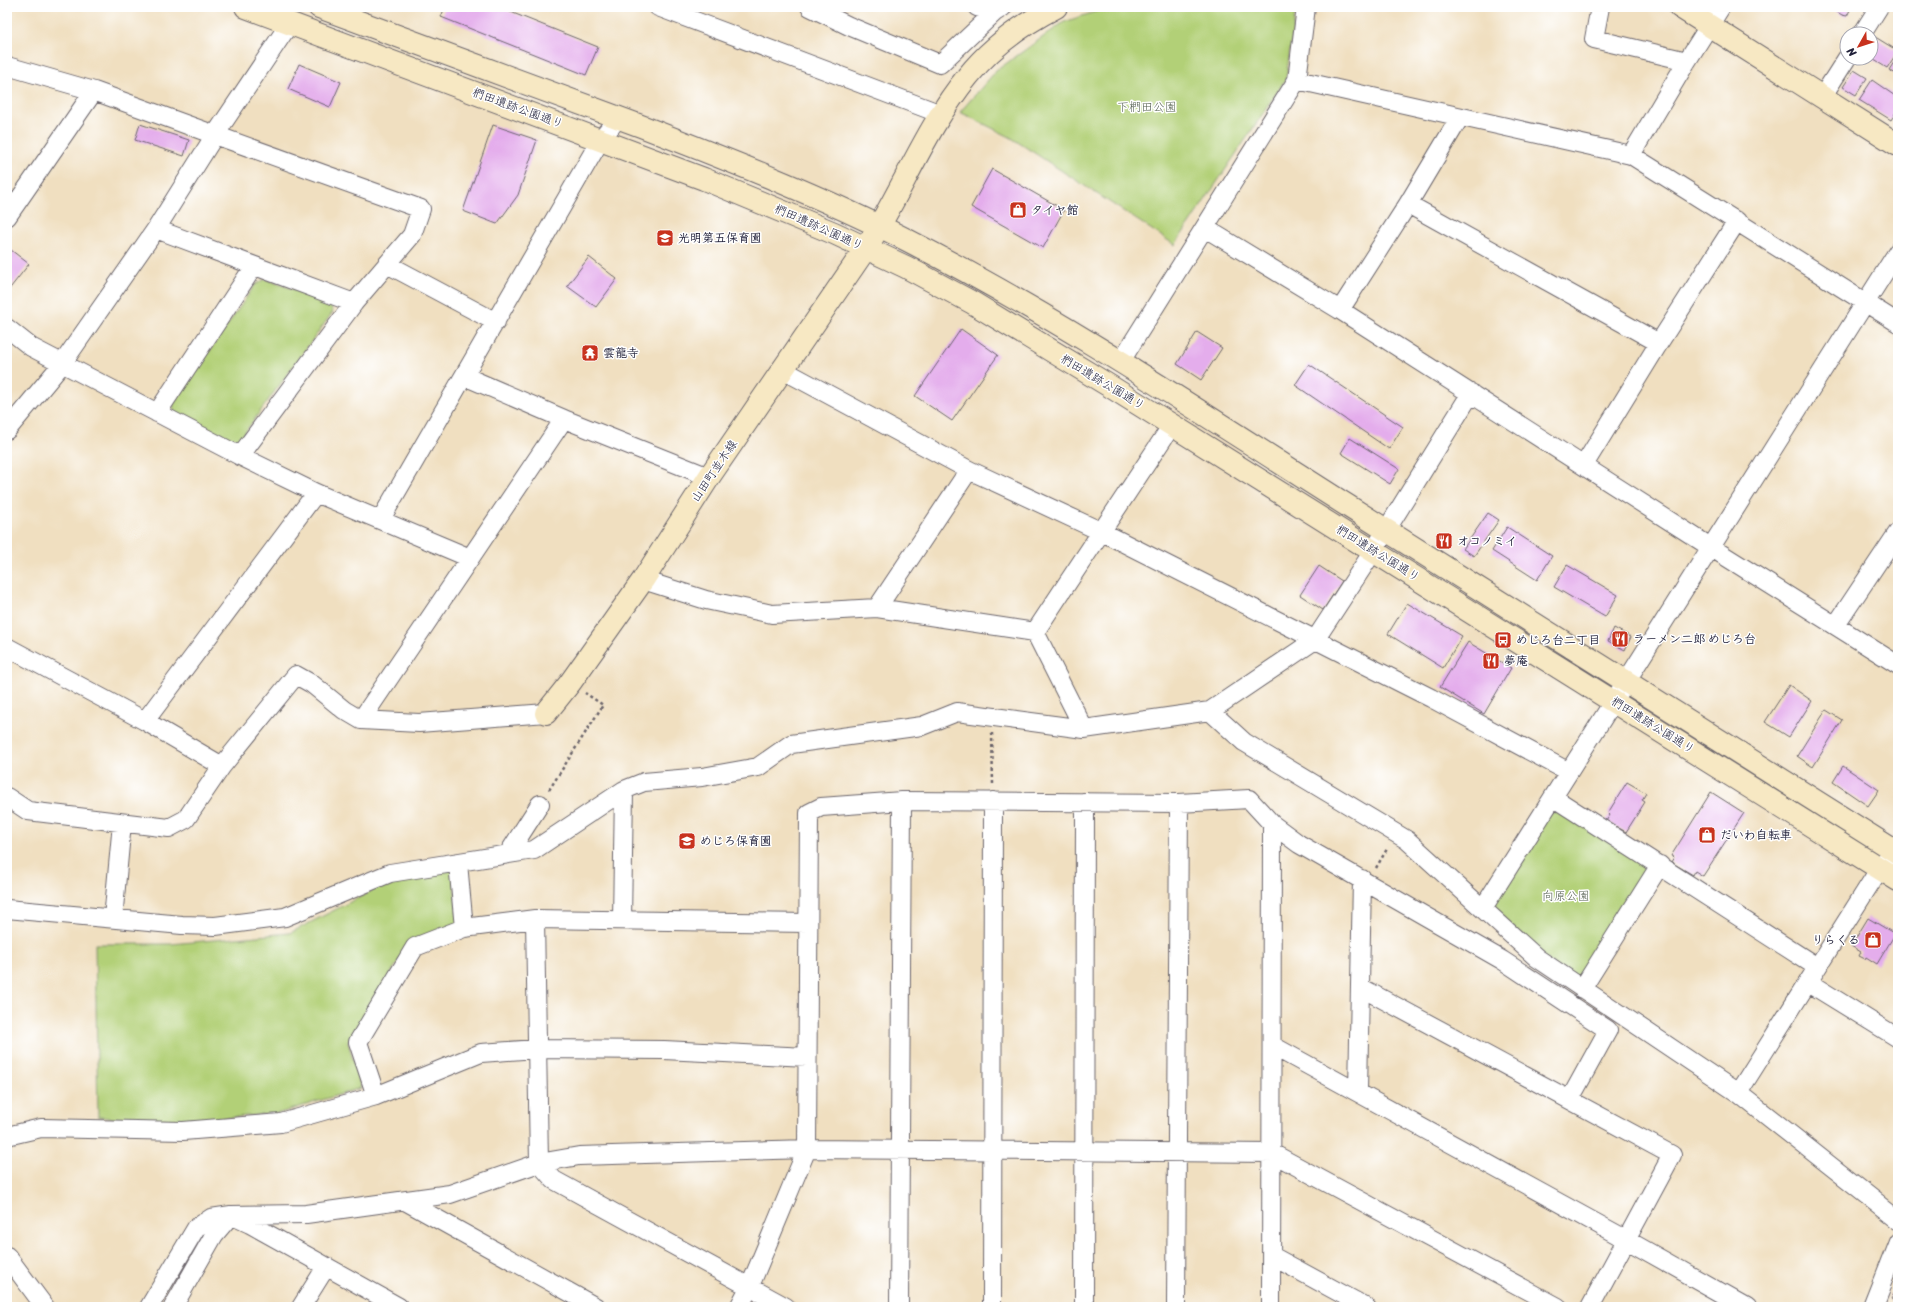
<svg xmlns="http://www.w3.org/2000/svg" width="1905" height="1314" viewBox="0 0 1905 1314" font-family="Sriracha,'Klee One',sans-serif">
<style>
.green{fill:#b2d077;stroke:#6a7959}
.building{fill:#e4adec}
.lines{fill:none;stroke-linecap:round;stroke-linejoin:round}
.street-casing{stroke:#6a646a;stroke-width:20}
.secondary-casing{stroke:#6a646a;stroke-width:24}
.path{stroke:#6a646a;stroke-width:2.5;stroke-dasharray:3 3;stroke-linecap:butt}
.street{stroke:#fff;stroke-width:18}
.secondary{stroke:#f7e8c3;stroke-width:22}
.labels{text-anchor:middle;dominant-baseline:central;stroke-width:3;stroke-linejoin:round;paint-order:stroke}
.park-label{font-size:12px;fill:#545f50;stroke:#fff}
.street-label{font-size:12px;fill:#22223b;stroke:#fff}
.poi-label{font-size:12px;font-weight:bold;fill:#22223b;stroke:#fff;text-anchor:start}
</style>
<rect width="100%" height="100%" fill="#fff"/>
<filter id="ink" filterUnits="userSpaceOnUse"><feTurbulence type="fractalNoise" baseFrequency=".025" numOctaves="2"/><feDisplacementMap in="SourceGraphic" scale="8" xChannelSelector="R" yChannelSelector="G"/><feConvolveMatrix kernelMatrix="1 2 1 2 8 2 1 2 1" color-interpolation-filters="sRGB"/></filter>
<filter id="wash" filterUnits="userSpaceOnUse"><feTurbulence type="fractalNoise" baseFrequency=".012" numOctaves="4" result="noise"/><feDisplacementMap in="SourceGraphic" scale="16" xChannelSelector="R" yChannelSelector="G"/><feGaussianBlur stdDeviation="0.9" result="paint"/><feColorMatrix in="noise" values="0 0 0 0 0 0 0 0 0 0 0 0 0 0 0 0 0 1.4 0 .05"/><feComposite in="paint" operator="in"/></filter>
<g filter="url(#wash)">
<rect width="100%" height="100%" fill="#f0dfc0"/>
<!-- green -->
<path class="green" d="M1110,7H1296L1286,79L1175,245L1010,137L960,112L997,70L1064,22Z
M265,279L329,302L333,312L240,439L228,443L174,414L173,404L255,285Z
M1554,798L1660,865L1582,989L1483,908Z
M453,870L458,925L410,943L348,1042L361,1088L280,1113L172,1123L98,1117L95,944H171L290,933L389,882Z"/>
<g id="blocks">
<!-- building -->
<path class="building" d="M445,7H498L598,47L586,75L441,17Z
M1836,7H1844L1850,10L1847,16L1842,15L1834,10Z
M1872,35L1898,51L1887,68L1871,58Z
M1898,56V75L1889,70Z
M299,64L341,82L330,107L288,89Z
M1854,70L1867,78L1856,95L1843,87Z
M1872,80L1898,98V109L1891,120L1859,100Z
M140,124L189,140L184,156L135,140Z
M493,125L537,140L518,195L497,224L463,211Z
M992,169L1064,210L1043,248L971,207Z
M11,250L29,264L7,292V256Z
M589,257L617,279L596,307L567,286Z
M961,329L998,355L952,421L915,396Z
M1197,332L1222,348L1201,380L1177,364Z
M1309,364L1403,427L1389,449L1295,385Z
M1350,438L1399,469L1390,484L1341,453Z
M1488,513L1499,520L1474,556L1463,549Z
M1507,527L1552,556L1537,580L1492,551Z
M1567,565L1618,595L1605,617L1554,587Z
M1319,566L1342,581L1323,610L1300,595Z
M1407,603L1462,636L1443,668L1388,634Z
M1614,628L1631,637L1625,650L1608,641Z
M1468,642L1511,668L1484,714L1440,687Z
M1789,685L1812,701L1789,737L1765,722Z
M1826,710L1842,720L1813,767L1797,756Z
M1843,766L1879,790L1868,806L1833,782Z
M1627,782L1646,793L1642,800L1645,802L1626,832L1606,821L1610,815L1608,813Z
M1711,792L1744,813L1703,876L1695,871L1693,875L1671,862L1674,857L1671,856Z
M1868,918L1895,934L1877,964L1866,957L1865,959L1859,956L1861,952L1851,946Z
M1898,1283V1301L1890,1297Z"/>
</g>
</g>
<g filter="url(#ink)">
<use href="#blocks" fill-opacity="0" stroke="#6a646a" stroke-width="1"/>
<g class="lines">
<!-- street casing -->
<g class="street-casing">
<path id="street" d="M658,7L941,114
M810,7L849,26L940,64L995,12
M977,7L995,12L1003,7
M1600,7L1594,39L1687,61
M1862,34L1879,7
M7,66L94,91
M1297,80L1631,155L1898,323
M1822,97L1847,58
M1631,155L1687,61L1721,7
M1408,204L1659,343
M7,217L94,91L215,135L156,229L62,364L7,430
M1205,228L1340,310L1712,548L1898,665
M156,229L354,303
M387,264L496,322
M1340,310L1408,204L1460,117
M7,328L31,347L240,456L316,493L470,558
M1121,361L1297,80L1306,7
M783,370L969,470L1102,532L1431,698L1569,772
M464,376L564,419
M157,413L254,266
M240,456L354,303L412,235L421,209L215,135L290,23
M1584,465L1659,343L1737,221
M381,519L601,139L618,118
M643,580L706,600L772,614L877,608L1035,632L1172,425
M877,608L969,470
M1836,625L1898,532
M1035,632L1084,729
M7,647L145,721L222,766
M1210,711L1244,742L1407,840L1537,958L1738,1093L1898,1219
M361,720L564,419L709,477
M145,721L316,493
M7,797L28,811L169,828L186,819L222,766L296,675L312,684L344,710L361,720L419,723L546,713
M1554,798L1817,967
M508,854L540,804
M458,863L464,928
M1483,908L1898,251
M7,909L182,925L215,926L285,917L390,873L534,850L624,790L644,782L702,777L758,767L791,744L922,726L957,712L1084,729L1210,711L1315,640L1374,550L1471,393
M113,919L122,823
M535,919L539,1163L554,1180L786,1307
M622,920L624,790
M1809,983L1898,1038
M1360,987L1672,1155L1590,1307
M1582,989L1660,865
M1273,1046L1627,1240L1746,1307
M1358,1092L1362,879
M1738,1093L1887,857
M376,1096L358,1042L415,947L464,928L535,919L807,923
M7,1136L41,1128L183,1131L281,1123L376,1096L481,1053L536,1049L664,1050L807,1057
M405,1201L596,1307
M235,1217L250,1224L399,1307
M7,1256L45,1307
M1272,1256L1366,1307
M149,1307L196,1228L211,1218L231,1215L306,1214L450,1194L539,1163L579,1156L807,1149L1272,1153L1558,1307
M173,1307L214,1235L231,1215
M301,1307L326,1267
M739,1307L750,1286L807,1149L809,813L821,807L902,801L1179,803L1249,799L1272,824L1299,844L1502,960L1608,1030L1570,1099
M899,1307L902,801
M992,1307L993,801
M1084,1307L1085,802
M1176,1307L1179,803
M1271,1307L1272,824
M1872,1307L1898,1241"/>
</g>
<!-- secondary casing -->
<g class="secondary-casing">
<path id="secondary" d="M246,7L704,179L834,233L906,267L973,303L1108,385L1898,880
M319,7C426,47 534,86 641,126C731,161 821,196 907,240C1060,318 1203,414 1348,506C1531,622 1715,736 1898,853
M1680,7L1898,145
M546,713L570,683L643,580L709,477L866,248C902,192 926,127 968,76C992,46 1023,24 1056,7"/>
</g>
<!-- path -->
<path class="path" d="M992,733L993,784
M549,790L603,705L585,693
M1376,868L1387,849"/>
<!-- street -->
<use href="#street" class="street"/>
<!-- secondary -->
<use href="#secondary" class="secondary"/>
</g>
</g>
<!-- icons -->
<defs>
<g id="shop-square" transform="scale(0.9)"><rect x="-9" y="-9" width="18" height="18" rx="4" fill="#c8321e" stroke="#fff"/><path d="M-5-2.5h2.3a2.7 3.5 0 0 1 5.4 0H5L5.5 6h-11ZM-1.5-2.5h3a1.5 2.3 0 0 0-3 0Z" fill="#fff"/></g>
<g id="school-square" transform="scale(0.9)"><rect x="-9" y="-9" width="18" height="18" rx="4" fill="#c8321e" stroke="#fff"/><path d="M0-5L7-2L0 1L-7-2ZM-4 1L0 2.5L4 1V4Q0 6-4 4Z" fill="#fff"/></g>
<g id="temple-square" transform="scale(0.9)"><rect x="-9" y="-9" width="18" height="18" rx="4" fill="#c8321e" stroke="#fff"/><path d="M0-6L5-2H3V0L6.5 2.5H4V6H1.5V3h-3V6H-4V2.5H-6.5L-3 0V-2H-5Z" fill="#fff"/></g>
<g id="restaurant-square" transform="scale(0.9)"><rect x="-9" y="-9" width="18" height="18" rx="4" fill="#c8321e" stroke="#fff"/><path d="M-5-6h1v4h1v-4h1v4h1v-4h1v5L-1.5 .5V6h-2V.5L-5-1ZM5-6V6H3V1.5H1.5Q1.5-4 5-6Z" fill="#fff"/></g>
<g id="bus-square" transform="scale(0.9)"><rect x="-9" y="-9" width="18" height="18" rx="4" fill="#c8321e" stroke="#fff"/><path d="M-5-6H5V4H4V6H2V4H-2V6H-4V4H-5ZM-3.5-4V0h7V-4ZM-3.5 1.2v1.5H-2V1.2ZM2 1.2v1.5H3.5V1.2Z" fill="#fff"/></g>
</defs>
<g fill-rule="evenodd">
<use href="#shop-square" x="1018" y="210"/>
<use href="#school-square" x="665" y="238"/>
<use href="#temple-square" x="590" y="353"/>
<use href="#restaurant-square" x="1444" y="541"/>
<use href="#restaurant-square" x="1620" y="639"/>
<use href="#bus-square" x="1503" y="640"/>
<use href="#restaurant-square" x="1491" y="661"/>
<use href="#shop-square" x="1707" y="835"/>
<use href="#school-square" x="687" y="841"/>
<use href="#shop-square" x="1873" y="940"/>
</g>
<g class="labels">
<!-- park labels -->
<g class="park-label">
<text x="1147" y="107">下椚田公園</text>
<text x="1566" y="896">向原公園</text>
</g>
<!-- street labels -->
<g class="street-label">
<text transform="translate(518 108) rotate(20)">椚田遺跡公園通り</text>
<text transform="translate(819 227) rotate(24)">椚田遺跡公園通り</text>
<text transform="translate(1103 382) rotate(31)">椚田遺跡公園通り</text>
<text transform="translate(714 471) rotate(-56)">山田町並木線</text>
<text transform="translate(1378 553) rotate(32)">椚田遺跡公園通り</text>
<text transform="translate(1653 725) rotate(32)">椚田遺跡公園通り</text>
</g>
<!-- poi labels -->
<g class="poi-label">
<text x="1031" y="210">タイヤ館</text>
<text x="678" y="238">光明第五保育園</text>
<text x="603" y="353">雲龍寺</text>
<text x="1457" y="541">オコノミイ</text>
<text x="1633" y="639">ラーメン二郎 めじろ台</text>
<text x="1516" y="640">めじろ台二丁目</text>
<text x="1504" y="661">夢庵</text>
<text x="1720" y="835">だいわ自転車</text>
<text x="700" y="841">めじろ保育園</text>
<text x="1860" y="940" text-anchor="end">りらくる</text>
</g>
</g>
<!-- margin -->
<rect width="1905" height="1314" fill="none" stroke="#fff" stroke-width="24"/>
<!-- north arrow -->
<g transform="translate(1859 46) rotate(231)"><circle r="19" fill="#ffffff" stroke="#a7a7b1"/>
<path d="M0-3L7 15L0 10L-7 15Z" fill="#c8321e"/>
<text y="-6" font-size="11" font-weight="bold" text-anchor="middle" fill="#22223b">N</text>
</g>
</svg>
